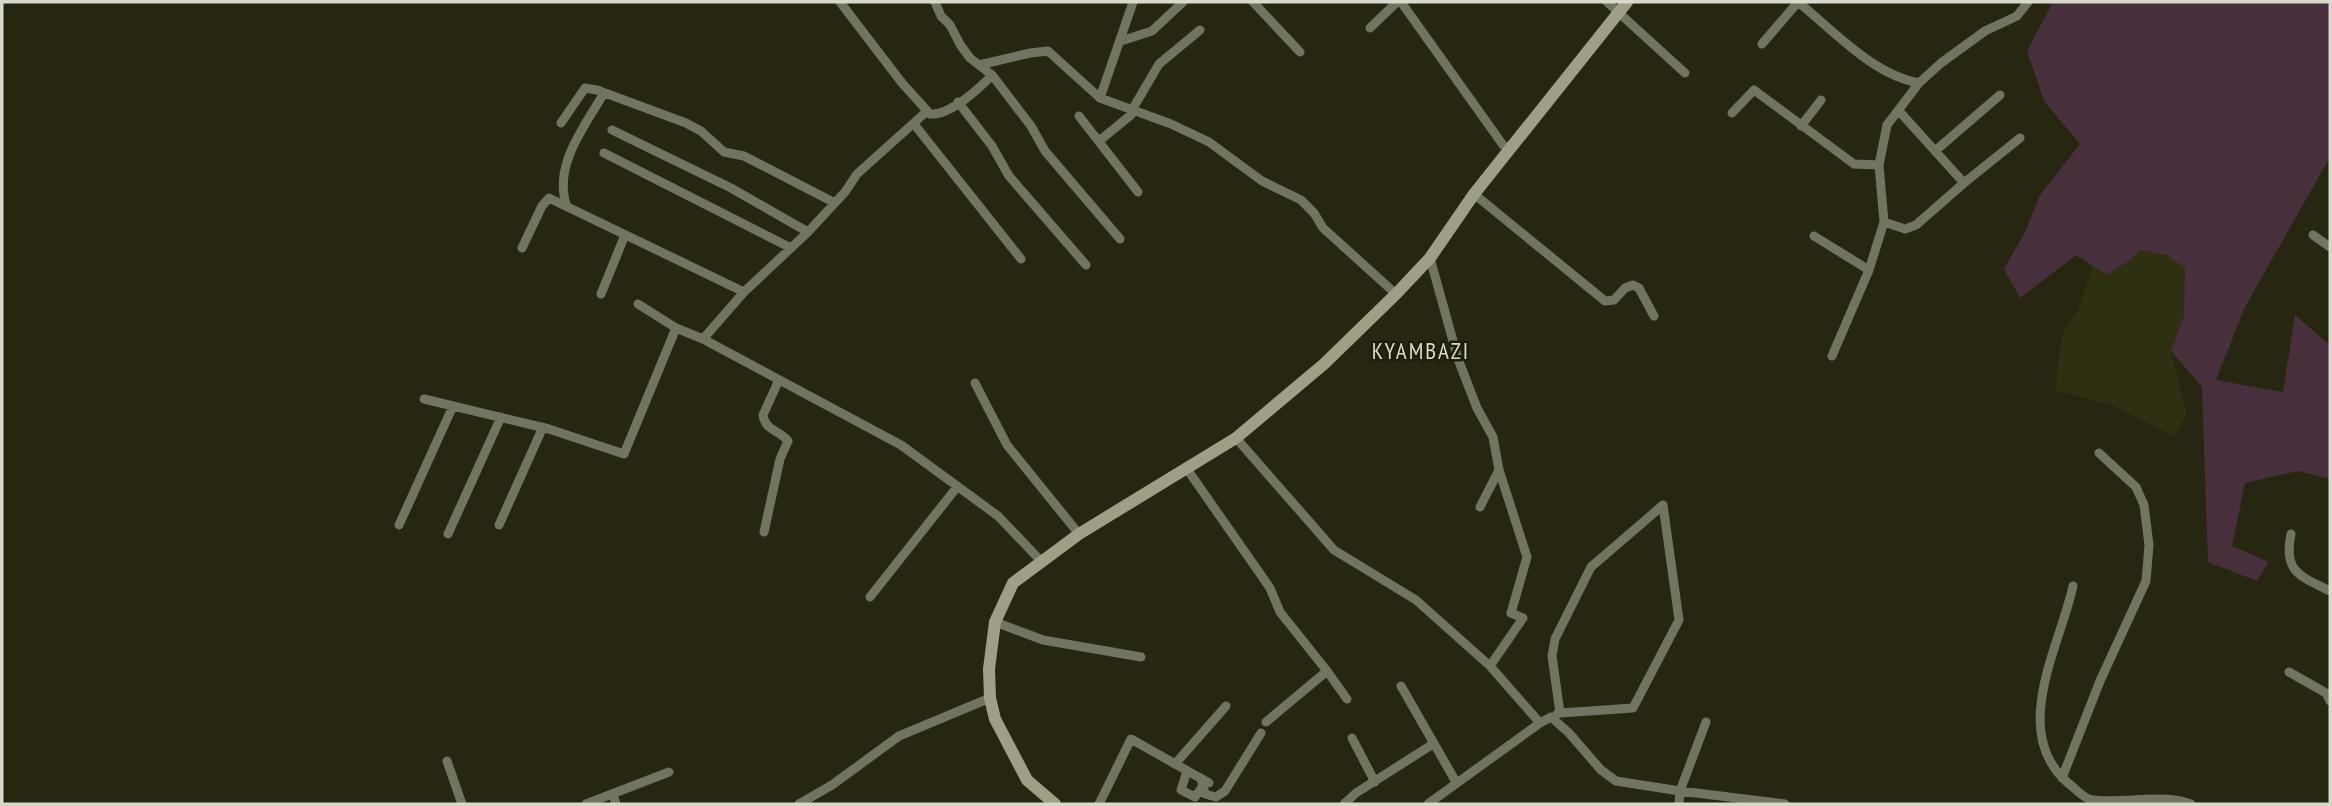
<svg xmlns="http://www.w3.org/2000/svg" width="2332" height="806" viewBox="0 0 2332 806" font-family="'PT Sans Narrow',sans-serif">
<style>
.built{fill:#2f2f12}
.green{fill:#482f3c}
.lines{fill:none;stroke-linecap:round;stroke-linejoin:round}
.street{stroke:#737362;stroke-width:9}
.secondary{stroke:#9e9f84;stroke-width:12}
.labels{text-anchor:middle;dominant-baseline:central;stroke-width:5;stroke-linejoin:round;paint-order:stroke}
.quarter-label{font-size:23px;letter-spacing:2px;fill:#d8d9cb;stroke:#1e1e08}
</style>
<rect width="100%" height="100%" fill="#272711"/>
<!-- built -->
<path class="built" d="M2140,250L2167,255L2186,268L2184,315L2171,352L2187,413L2174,436L2112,405L2055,390L2062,335L2078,310L2093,266L2107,275L2129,261Z"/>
<!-- green -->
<path class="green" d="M2053,2H2329L2330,7V157L2245,307L2216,380L2283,392L2295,315L2330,345V479L2298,471L2245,483L2232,546L2269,562L2257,581L2208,562L2202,387L2171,351L2184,315L2185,268L2167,255L2140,250L2129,261L2107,275L2076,255L2020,298L2004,269L2025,232L2040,195L2080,144L2044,101L2027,51Z"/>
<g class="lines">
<!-- street -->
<path class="street" d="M840,2L902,83L930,114C949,116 979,89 992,75
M935,2L941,16L950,25L961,46L970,58L992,75L1031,126L1045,151L1120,239
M1253,2L1300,52
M1401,2L1503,145L1511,148
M1607,2L1685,73
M1370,28L1397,2
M1121,41L1152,31L1183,2
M1762,44L1798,2C1834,31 1873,75 1919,83
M979,65L1030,53L1048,51L1100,98L1171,124L1209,142L1262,181L1301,200L1314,213L1323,228L1396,294
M1100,98L1133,2
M958,102L992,146L1009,176L1086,265
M1899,111L1964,183
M1732,113L1754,90L1854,164L1879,165
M1079,116L1138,192
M561,123L585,88L597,90L686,123L701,131L724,152L744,156L835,203
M914,124L1021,259
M1801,126L1821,100
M612,130L731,188L808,232
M1099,141L1131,115L1132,110L1159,64L1200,30
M1935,151L2000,95
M604,153L791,248
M1474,194L1605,301L1614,300L1625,288L1633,285L1639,288L1654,316
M567,207C552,166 585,126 604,93
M1884,222L1905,229L1916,225L1964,183L2020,138
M2313,235L2330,247
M1814,236L1869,270
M522,248L542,206L549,198L744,292
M1430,258L1458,359L1477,408L1493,437L1499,470L1527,557L1511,613L1523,618L1490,666
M601,294L625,235
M638,304L676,328L703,339L901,445L998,516L1041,561
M703,339L744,292L808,232L845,192L857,174L926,112
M1832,356L1869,270L1884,222L1879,165L1887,125L1919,83L1941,63L1985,31L2017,16L2028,2
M975,383L1007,445L1079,534
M424,399L549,429L624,454L676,328
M1236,438L1334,550L1416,600L1490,666L1540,723
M1187,469L1270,588L1280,612L1327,671L1347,699
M1480,507L1499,470
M399,525L453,406
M499,525L543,427
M764,532L780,459L788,441C780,430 765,431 763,415L779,380
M448,534L501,417
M2291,534C2283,572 2300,576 2330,591
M2073,586C2060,646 2009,732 2068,783C2075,788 2081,796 2089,799C2117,806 2159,792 2191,804
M870,597L957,487
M995,622L1043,640L1141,657
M2289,672L2326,693L2330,701
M1401,686L1456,782
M1560,713L1633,708L1679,620L1663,505
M1557,714L1560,713L1552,656L1555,639L1591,567L1663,505
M1266,722L1327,671
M1352,738L1375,782
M447,761L462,804
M1175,764L1226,706
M1187,771L1181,790L1195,797L1203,786L1201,779L1205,794L1216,797L1225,791L1261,733
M2062,778L2100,681L2146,581L2149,545L2144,505L2136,487L2099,453
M613,794L616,804
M586,804L669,772
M799,804L832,785L899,736L990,698
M1099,804L1131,739L1209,783
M1344,804L1356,793L1433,744
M1428,804L1540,723L1551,717L1569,733L1601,770L1616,781L1680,791L1785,804
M1679,804L1680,791L1706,722"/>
<!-- secondary -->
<path class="secondary" d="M1055,804L1027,780L995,719L990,698L989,669L995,622L1013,583L1079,534L1236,438L1324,364L1396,294L1430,258L1474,194L1627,2"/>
</g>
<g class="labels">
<!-- quarter labels -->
<g class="quarter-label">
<text x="1421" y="350">KYAMBAZI</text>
</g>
</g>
<!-- border -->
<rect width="2332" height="806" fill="none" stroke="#d8d9cb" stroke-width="7"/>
</svg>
